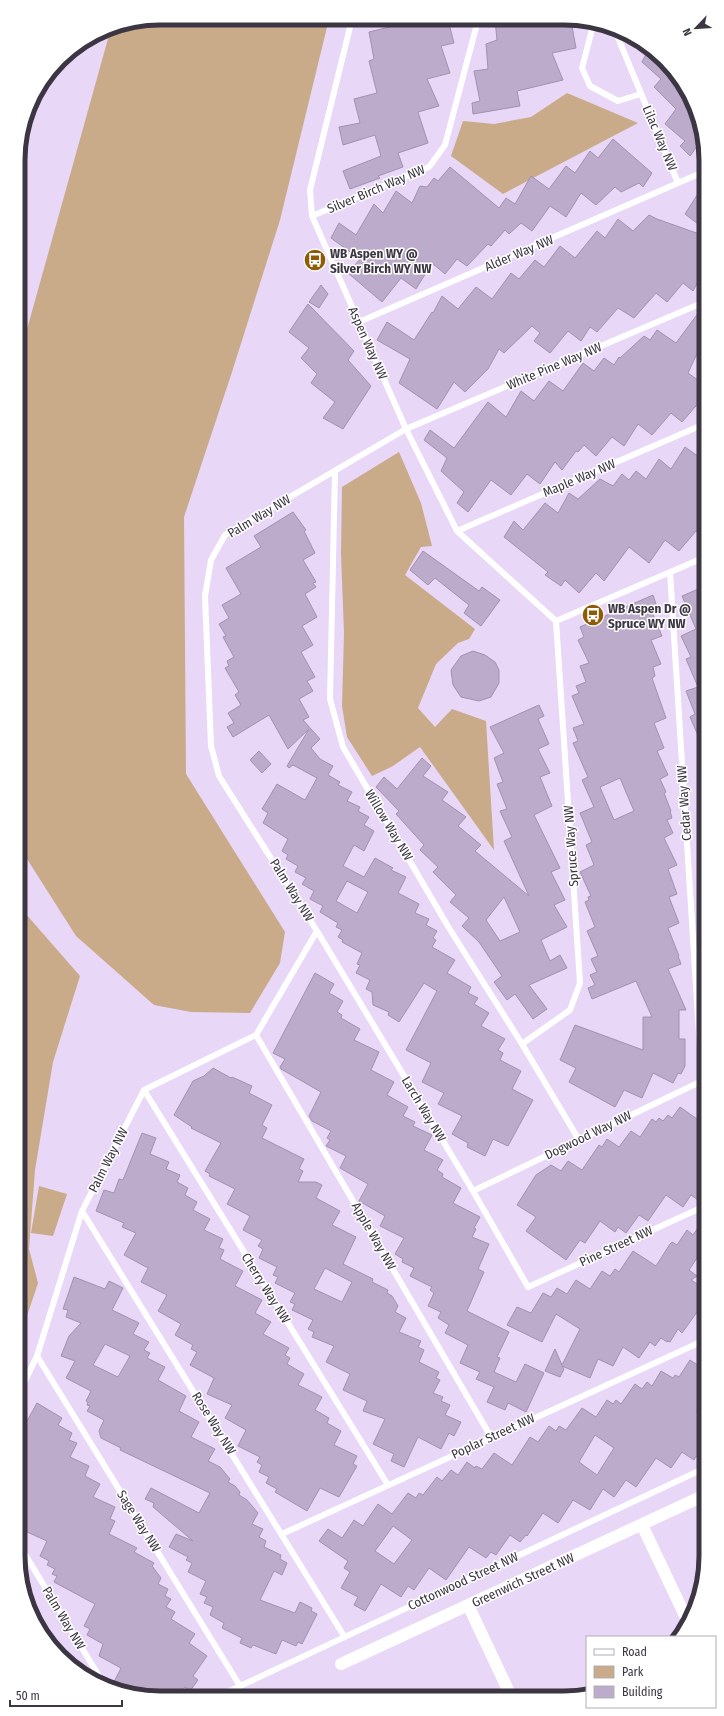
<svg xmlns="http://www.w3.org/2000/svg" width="724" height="1716" viewBox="0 0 724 1716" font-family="'Fira Sans Condensed',sans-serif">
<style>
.green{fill:#c9ab89}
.building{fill:#bcabcb;stroke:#a292b0;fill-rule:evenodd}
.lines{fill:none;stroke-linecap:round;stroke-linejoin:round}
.lane{stroke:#fff;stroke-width:6}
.street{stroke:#fff;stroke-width:12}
.labels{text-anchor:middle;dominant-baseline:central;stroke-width:3;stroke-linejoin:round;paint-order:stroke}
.street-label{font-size:13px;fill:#3c3542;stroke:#fff}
.poi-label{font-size:13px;font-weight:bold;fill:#3c3542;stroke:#fff;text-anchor:start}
.rim{fill:none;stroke:#3c3542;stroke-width:5}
</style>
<rect width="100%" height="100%" fill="#e8d7f7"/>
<!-- green -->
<path class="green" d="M160,18L329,19L280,220L232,372L184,517L186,774L285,932L280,963L250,1013L191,1012L154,1005L76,936L20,848L19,358L111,28Z
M567,93L638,123L503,194L451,156L463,121L494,124L531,117Z
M399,452L421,503L432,546L421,547L405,575L475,629L469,639L458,643L436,664L418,708L435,727L452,709L486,721L494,850L420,747L393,766L372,776L347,737L342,706L344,633L341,554L342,487Z
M21,905L25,913L80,976L53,1062L35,1170L29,1249L38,1283L22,1331Z
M39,1186L67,1194L53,1236L31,1233Z"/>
<!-- building -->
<path class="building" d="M418,20H448L454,43L441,46L450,73L427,79L439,106L418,112L428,143L398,153L403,167L378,176L380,178L350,189L343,171L381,156L375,135L343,145L339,127L360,123L354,99L377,93L369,61L374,59L369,32Z
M495,20L571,21L576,48L552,53L563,80L517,91L520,106L473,114L472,103L480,101L474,71L488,69L486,44L497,40Z
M649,48L664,59L701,123V141L690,156L680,146L685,141L665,124L676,109L654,87L661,79L642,62Z
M613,139L652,173L643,187L639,183L621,192L615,187L596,205L581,193L566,217L550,206L532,231L521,223L509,234L505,230L491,246L488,244L467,266L457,259L445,274L432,263L416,289L401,278L382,302L348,273L360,259L331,238L339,223L356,235L374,204L383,213L396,191L412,203L420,186L427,187L434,178L438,181L450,167L499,208L506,198L515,204L531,176L549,189L566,166L575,173L590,151L598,158Z
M701,189L702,227L685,214Z
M649,215L657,219L702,235V274L693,291L683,283L667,302L656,293L634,318L618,308L597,332L590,327L581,341L568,331L550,353L534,341L540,333L532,326L504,353L499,349L488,369L465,392L454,382L437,409L399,383L410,359L377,340L387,322L414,340L432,312L433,313L442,296L458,309L476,287L492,299L511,273L519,279L535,260L544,267L560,246L575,258L597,231L605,238L618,219L633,231Z
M321,285L328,294L319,308L309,302Z
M308,304L354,351L348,360L371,386L343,429L323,418L335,402L311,383L317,374L301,358L309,348L289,332Z
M702,308V343L688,373L702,383V399L682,422L671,413L652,435L638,424L624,446L612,437L596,456L584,445L578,452L576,451L562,470L555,462L540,484L527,474L511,495L491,480L468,512L457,503L464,492L441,471L447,458L424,440L430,430L454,448L488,402L506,417L521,391L534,401L549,381L563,391L583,363L594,371L604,358L614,365L619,357L620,358L644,336L650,340L657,330L676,343Z
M685,447L702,459L703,536L696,531L679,551L665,540L649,563L629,547L604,581L596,573L579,593L565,580L561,586L545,575L548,572L504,537L514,521L523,530L545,503L558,513L569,493L578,499L600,479L613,486L622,474L629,480L636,471L646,479L659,459L671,469Z
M293,512L306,530L304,531L315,553L303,560L316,582L313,583L316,587L305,594L317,617L302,626L313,645L301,652L315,677L307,681L313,691L299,699L309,717L303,720L320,739L311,748L320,759L333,766L328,775L340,782L338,785L352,792L347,801L360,807L358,811L369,817L364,825L374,831L364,851L354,845L343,866L364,877L375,858L393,868L391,870L406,877L398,893L419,904L415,913L429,919L426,925L437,931L433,938L436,940L432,947L455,960L447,973L471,987L468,993L478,998L474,1004L489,1013L481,1026L505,1039L498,1050L503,1053L500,1060L521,1071L512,1089L533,1100L508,1146L493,1139L485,1156L467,1147L468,1143L452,1134L462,1116L438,1104L444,1093L422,1082L431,1063L406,1050L437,991L424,983L399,1022L388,1015L389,1012L373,1005L372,992L366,989L370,980L356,973L360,965L357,964L362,953L342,942L343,940L338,937L342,930L336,927L338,923L320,912L323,906L310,899L314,891L302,884L306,878L295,872L298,866L286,859L288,855L282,851L288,839L263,823L268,813L262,809L277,784L305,800L317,778L293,765L289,768L287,766L309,729L288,749L269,715L233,737L227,727L234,723L228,713L241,705L235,695L239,692L225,668L229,666L227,661L234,657L223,637L226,636L219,624L229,618L222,605L241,594L226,568L261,547L254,536ZM347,881L368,892L357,913L336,901Z
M423,551L479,591L482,587L500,600L481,626L464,613L469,605L435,578L428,585L410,570Z
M703,587V747L690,717L695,714L686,691L698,687L686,659L691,657L681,636L696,629L682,596Z
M653,595L657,607L651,610L662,636L651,640L661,664L653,667L655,676L652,678L666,718L654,723L664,748L657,751L668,775L660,779L666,792L664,793L671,811H670L672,818L667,820L673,833L664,838L677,865L668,869L677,894L669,897L679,923L668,928L679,956H678L681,964L668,969L686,1010H679V1039H685V1066L681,1074L678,1073L673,1083L653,1073L642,1098L624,1090L615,1107L569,1082L576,1068L560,1060L575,1025L643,1050V1017H652L636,981L592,999L588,988L595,985L590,975L597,972L591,959L598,956L587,931L595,927L585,902L589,900L588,897L591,896L580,872L594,865L586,845L592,842L580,813L594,807L582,780L588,777L573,743L578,741L573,728L584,724L572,696L579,693L576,686L586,682L580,666L589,663L578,640L584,637L580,627ZM620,778L634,811L614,820L600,787Z
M473,651L485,655L495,662L499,670V683L491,697L479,701L461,697L453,685L451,670L461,656Z
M539,705L544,716L538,719L549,744L538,749L550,773L540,777L552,806L534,815L560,868L551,872L565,900L554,905L567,927L541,940L550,961L560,955L567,968L529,985L547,1009L533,1019L515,994L507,1000L494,982L502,976L479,942L462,926L469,918L450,902L456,895L433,872L438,867L420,850L424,845L396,814L399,811L376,787L384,777L397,789L422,758L431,766L423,776L448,792L442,800L466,817L458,826L481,845L475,851L529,896L504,841L512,837L500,811L507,809L497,784L503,782L494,758L504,753L490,727ZM504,897L520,932L500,941L486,920Z
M259,751L271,764L262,773L250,760Z
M315,973L334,984L329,993L343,1001L337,1012L342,1015L341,1018L360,1029L354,1040L379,1052L371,1070L394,1082L387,1095L408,1107L403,1116L415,1122L413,1126L432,1135L424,1150L443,1160L437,1170L443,1174L442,1177L461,1188L453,1203L480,1217L474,1228L476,1229L472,1237L489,1244L478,1269L484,1272L467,1311L509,1332L497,1357L500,1358L494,1372L516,1382L525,1364L544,1373L526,1412L508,1403L505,1410L487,1402L494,1387L476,1379L480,1372L460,1363L468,1345L445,1333L449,1325L438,1318L441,1312L428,1306L434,1293L430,1290L432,1287L410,1276L414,1268L402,1262L403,1259L395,1254L404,1238L380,1226L385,1216L359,1201L368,1184L340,1168L346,1156L326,1146L330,1140L327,1138L331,1131L312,1121L309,1116L321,1092L281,1069L280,1067L285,1059L273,1053Z
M213,1068L231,1078L232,1077L252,1086L249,1093L272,1105L262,1125L267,1128L262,1138L304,1159L299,1169L303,1171L298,1182H316L322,1185L316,1198L340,1211L332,1225L356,1237L343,1264L373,1279L372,1282L388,1290L387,1293L392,1296L398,1306L395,1312L406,1318L399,1332L421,1341L418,1347L424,1350L419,1362L439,1372L436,1378L440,1380L433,1393L443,1397L441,1401L450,1405L445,1415L461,1422L454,1436L449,1433L441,1449L418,1437L404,1467L391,1461L394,1454L373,1444L385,1419L363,1411L367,1401L343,1390L350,1374L326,1362L334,1346L312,1337L314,1332L308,1329L313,1320L292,1310L295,1304L290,1302L295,1293L275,1283L278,1277L273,1275L277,1267L259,1258L263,1249L258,1246L262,1240L243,1230L250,1216L227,1204L235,1189L209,1176L210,1174L205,1171L221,1143L191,1128L192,1127L174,1115L193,1081L204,1076ZM325,1268L352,1282L342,1302L314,1289Z
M680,1107L704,1124L705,1196L698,1200L691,1195L683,1207L666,1195L648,1221L639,1215L626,1233L618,1227L615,1232L600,1221L585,1243L580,1240L566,1260L526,1231L536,1217L517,1205L536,1175L551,1165L561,1171L568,1161L582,1170L599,1145L602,1147L607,1139L619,1147L631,1131L640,1137L652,1119L656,1122L659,1118L663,1121L668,1115L672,1118Z
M142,1133L156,1138L150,1154L169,1162L166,1169L180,1175L177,1182L188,1188L185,1195L197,1202L193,1210L210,1219L204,1230L223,1239L219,1248L224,1250L220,1259L243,1271L235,1286L262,1300L255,1313L271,1322L263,1334L289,1348L285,1355L290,1358L287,1364L304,1374L298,1385L322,1397L315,1410L329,1418L327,1423L341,1431L334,1445L357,1456L353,1464L357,1466L339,1497L320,1488L307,1511L275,1492L277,1489L266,1483L269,1477L259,1472L262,1465L257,1462L260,1457L238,1446L246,1430L225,1418L232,1405L207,1394L214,1378L190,1365L197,1352L191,1349L193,1345L175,1335L181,1324L158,1311L167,1295L141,1282L148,1268L124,1255L136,1233L122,1227L124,1223L96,1211L104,1190L114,1193L119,1179L123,1180Z
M705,1218V1246L689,1270L697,1276L691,1280L705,1289V1301L682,1333L678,1329L670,1342L668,1341L667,1342L661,1338L655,1346L650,1342L639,1358L623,1347L613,1366L598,1359L590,1378L562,1366L564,1369L560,1377L545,1371L555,1349L562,1365L580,1329L556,1314L542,1342L507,1325L517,1307L531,1313L543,1293L551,1297L557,1288L567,1294L576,1280L590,1289L602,1271L610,1276L615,1269L619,1272L633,1251L656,1266L670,1244L672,1242L677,1245L687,1230L693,1235Z
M74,1277L105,1289L109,1281L123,1288L112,1310L139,1323L133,1334L149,1342L144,1350L150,1353L147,1358L165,1367L158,1380L186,1396L179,1411L199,1422L191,1437L215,1449L208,1461L220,1467L230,1479L228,1482L235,1486L240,1492L239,1495L247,1500L258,1513L252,1524L263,1529L259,1537L266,1541L264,1547L281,1555L280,1559L287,1563L282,1575L274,1571L260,1600L295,1613L300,1602L312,1608L311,1611L317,1614L302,1644L298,1642L296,1646L282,1640L276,1654L253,1645L251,1648L240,1643L242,1638L222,1628L224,1623L210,1615L213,1607L204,1603L207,1597L200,1594L206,1581L188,1572L192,1563L186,1560L188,1557L169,1547L176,1534L193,1541L153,1507L154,1503L145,1499L151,1488L199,1513L210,1493L120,1450L121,1448L101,1438L99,1431L104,1420L87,1411L90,1406L87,1405L88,1402L86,1401L91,1391L66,1378L75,1361L61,1356L69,1336L81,1323L66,1317L68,1310L63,1309ZM105,1344L130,1356L118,1377L93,1365Z
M690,1360L705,1370V1396L696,1411L705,1417V1453L701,1460L696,1456L694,1460L682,1452L671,1468L656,1458L636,1487L626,1480L614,1497L603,1489L590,1510L573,1500L558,1523L543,1513L527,1536L526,1535L520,1542L510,1535L496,1555L491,1552L486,1558L469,1547L446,1580L429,1568L414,1590L408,1586L401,1597L381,1584L365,1611L354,1605L358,1597L341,1588L350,1572L344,1568L348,1561L319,1541L328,1529L342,1538L354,1520L363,1526L378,1504L392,1514L408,1493L416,1498L419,1493L423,1495L437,1477L442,1481L451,1470L458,1475L467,1462L475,1468L476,1466L482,1469L494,1453L512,1465L530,1437L538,1442L549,1426L556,1431L559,1426L566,1430L582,1408L596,1417L607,1400L613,1404L616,1400L621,1404L635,1384L642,1389L647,1382L652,1386L661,1371L673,1378L675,1375L679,1377ZM595,1435L614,1448L597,1475L579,1462ZM393,1526L412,1540L394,1564L375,1551Z
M37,1403L62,1418L58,1425L72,1433L69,1440L77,1443L70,1457L89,1466L85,1476L100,1484L93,1497L115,1507L110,1519L115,1521L109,1534L137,1548L134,1552L154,1563L152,1566L161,1578L158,1584L168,1589L165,1596L171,1599L166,1607L175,1612L171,1619L195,1634L189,1643L207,1656L193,1676L198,1680L190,1691L185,1687L179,1695H172L163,1689L160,1695H134L113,1684L121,1668L99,1656L103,1644L87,1635L90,1629L84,1626L95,1604L54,1582L57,1576L52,1574L55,1569L47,1565L49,1561L40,1556L47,1541L27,1532H23L22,1430Z"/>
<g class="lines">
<!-- lane -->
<path class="lane" d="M352,19L310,190L312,216L406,429L457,531L556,621
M594,22L582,68L590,86L618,101L641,94
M614,28L678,183
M312,216L429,167L445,145L478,20
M359,322L701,173
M335,471L330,699L343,747L449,928L522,1044L579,1140
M457,531L702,425
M670,572L702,1081
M556,621L703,558
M317,931L473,1191L528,1287L705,1206
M256,1035L491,1437
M522,1044L570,1010L580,983L556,621
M144,1090L388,1485
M473,1191L704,1080
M82,1211L344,1636
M37,1356L240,1686
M22,1387L37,1356L82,1211L144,1090L256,1035L317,931L219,776L211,746L205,596L211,560L225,535L406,429L702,303
M282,1534L705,1340
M23,1551L105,1686
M221,1695L705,1468"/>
<!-- street -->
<path class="street" d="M642,1525L688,1622
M468,1605L510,1694
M341,1664L705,1495"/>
</g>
<!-- icons -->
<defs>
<g id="bus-disc" transform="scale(1.15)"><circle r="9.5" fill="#8e5b09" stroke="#fff"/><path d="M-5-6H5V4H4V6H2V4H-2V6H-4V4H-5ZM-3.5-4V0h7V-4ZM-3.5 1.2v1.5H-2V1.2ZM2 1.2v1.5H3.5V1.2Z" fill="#fff"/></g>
</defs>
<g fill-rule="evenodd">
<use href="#bus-disc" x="315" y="260"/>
<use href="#bus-disc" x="593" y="615"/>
</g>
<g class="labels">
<!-- street labels -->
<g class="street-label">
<text transform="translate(660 138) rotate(67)">Lilac Way NW</text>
<text transform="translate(376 189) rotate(-23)">Silver Birch Way NW</text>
<text transform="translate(519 253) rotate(-23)">Alder Way NW</text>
<text transform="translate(368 343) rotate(66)">Aspen Way NW</text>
<text transform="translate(554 366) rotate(-23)">White Pine Way NW</text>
<text transform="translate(579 478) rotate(-23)">Maple Way NW</text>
<text transform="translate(259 516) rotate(-31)">Palm Way NW</text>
<text transform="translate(684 803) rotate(-94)">Cedar Way NW</text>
<text transform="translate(389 825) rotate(59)">Willow Way NW</text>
<text transform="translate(571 846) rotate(-94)">Spruce Way NW</text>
<text transform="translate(292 890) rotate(58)">Palm Way NW</text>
<text transform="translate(424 1109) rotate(59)">Larch Way NW</text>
<text transform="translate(588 1135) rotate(-26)">Dogwood Way NW</text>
<text transform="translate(108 1160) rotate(-63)">Palm Way NW</text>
<text transform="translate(374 1236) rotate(60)">Apple Way NW</text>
<text transform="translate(616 1246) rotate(-25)">Pine Street NW</text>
<text transform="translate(266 1288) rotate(58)">Cherry Way NW</text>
<text transform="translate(214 1423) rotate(58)">Rose Way NW</text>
<text transform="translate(493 1436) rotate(-25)">Poplar Street NW</text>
<text transform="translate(139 1521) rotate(58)">Sage Way NW</text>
<text transform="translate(523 1580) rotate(-25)">Greenwich Street NW</text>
<text transform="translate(463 1581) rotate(-25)">Cottonwood Street NW</text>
<text transform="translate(64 1618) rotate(59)">Palm Way NW</text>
</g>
<!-- poi labels -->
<g class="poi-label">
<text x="330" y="253">WB Aspen WY @<tspan x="330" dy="15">Silver Birch WY NW</tspan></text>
<text x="608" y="608">WB Aspen Dr @<tspan x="608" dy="15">Spruce WY NW</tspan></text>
</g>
</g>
<!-- crop -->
<path d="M0 0H724V1716H0ZM160 25H564A135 135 0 0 1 699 160V1556A135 135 0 0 1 564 1691H160A135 135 0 0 1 25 1556V160A135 135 0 0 1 160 25Z" fill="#fff" fill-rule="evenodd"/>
<path class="rim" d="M160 25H564A135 135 0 0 1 699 160V1556A135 135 0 0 1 564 1691H160A135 135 0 0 1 25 1556V160A135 135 0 0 1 160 25Z"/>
<!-- legend -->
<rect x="586" y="1636" width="130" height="72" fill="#ffffff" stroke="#b1aeb3"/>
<rect x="594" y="1649" width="20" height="6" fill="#ffffff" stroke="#b1aeb3"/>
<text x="622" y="1656" font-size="12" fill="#3c3542">Road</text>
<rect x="594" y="1666" width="20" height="12" fill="#c9ab89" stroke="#b1aeb3"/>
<text x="622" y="1676" font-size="12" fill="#3c3542">Park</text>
<rect x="594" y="1686" width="20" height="12" fill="#bcabcb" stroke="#b1aeb3"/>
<text x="622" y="1696" font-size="12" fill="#3c3542">Building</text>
<!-- north arrow -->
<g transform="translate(696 28) rotate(245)" stroke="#ffffff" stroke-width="3" paint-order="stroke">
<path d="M0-3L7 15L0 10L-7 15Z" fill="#3c3542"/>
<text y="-6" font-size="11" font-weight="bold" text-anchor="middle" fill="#3c3542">N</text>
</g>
<!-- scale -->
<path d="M10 1700v6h112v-6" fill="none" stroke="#3c3542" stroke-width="2"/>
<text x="16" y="1700" font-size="12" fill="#3c3542" stroke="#ffffff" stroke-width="3" paint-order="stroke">50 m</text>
</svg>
